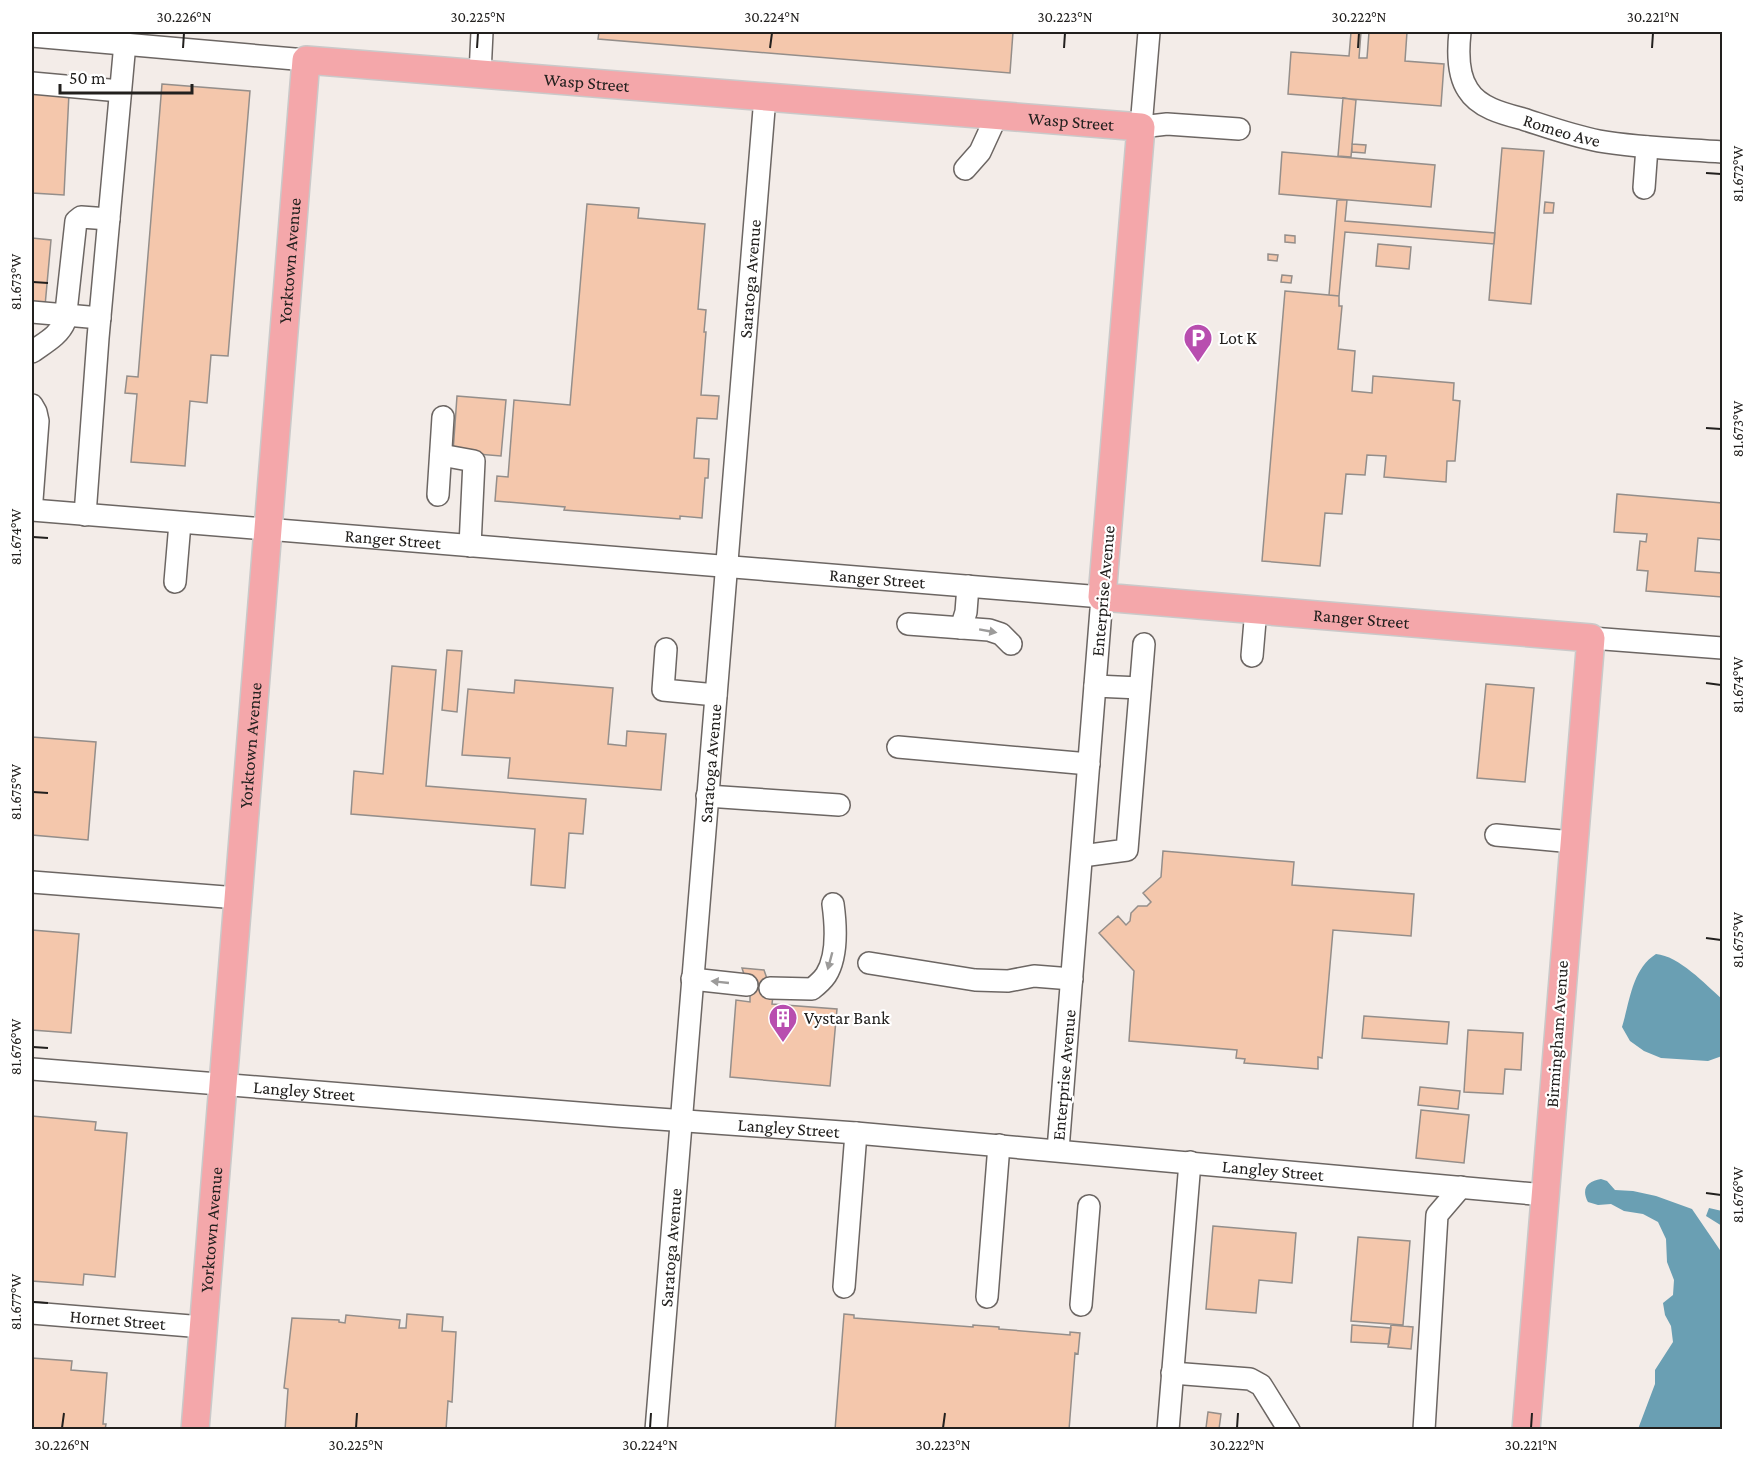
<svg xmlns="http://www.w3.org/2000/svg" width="1754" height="1461" viewBox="0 0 1754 1461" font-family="'Crimson Pro',serif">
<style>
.water{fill:#6a9fb3}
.building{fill:#f4c7ac;stroke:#948e8a;stroke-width:1.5}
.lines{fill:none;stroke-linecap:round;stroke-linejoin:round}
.minor-casing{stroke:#6c6663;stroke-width:24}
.major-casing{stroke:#cac9c9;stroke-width:30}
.minor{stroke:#fff;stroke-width:21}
.major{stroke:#f4a7aa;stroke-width:27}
.oneway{fill:#9c9b9a}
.ticks{fill:none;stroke:#22201e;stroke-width:2}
.labels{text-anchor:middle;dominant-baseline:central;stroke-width:4.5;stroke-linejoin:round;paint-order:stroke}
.street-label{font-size:18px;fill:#22201e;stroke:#fff}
.poi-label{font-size:18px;fill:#22201e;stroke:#fff;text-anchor:start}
.neatline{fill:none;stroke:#22201e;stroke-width:2}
.ticks-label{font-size:15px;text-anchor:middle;fill:#22201e}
</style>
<rect width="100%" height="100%" fill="#f3ece8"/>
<!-- water -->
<path class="water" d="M1656,954C1679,956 1705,984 1722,999V1056L1708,1061L1661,1058L1644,1051L1630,1041L1622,1027C1630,1001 1632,969 1656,954Z
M1601,1179L1607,1181L1615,1190L1633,1191L1656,1196L1692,1209L1722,1253V1429H1638L1655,1384V1370L1673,1342L1671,1326L1665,1315L1663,1303L1673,1295L1674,1280L1667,1262L1666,1239L1658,1222L1643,1214L1624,1211L1611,1204L1598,1205L1588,1202C1581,1189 1587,1181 1601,1179Z
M1709,1208L1722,1211V1226L1706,1216Z"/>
<!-- building -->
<path class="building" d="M599,32H1013L1010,73L598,39Z
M1351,32H1361L1359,58H1367L1369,32H1407L1405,61L1444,64L1441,106L1288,94L1291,52L1349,56Z
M162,84L250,91L228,356L211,355L207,403L190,401L185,466L131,462L137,394L125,393L127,376L138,377Z
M32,90L69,93L64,195L32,193Z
M1343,98L1356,100L1351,157L1338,156Z
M1352,144L1366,145L1365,153L1352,152Z
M1502,148L1544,151L1531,304L1489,300Z
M1282,152L1435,165L1431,207L1279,194Z
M1337,200H1347L1345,221L1495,233L1494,244L1345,232L1339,296L1329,295Z
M1545,202L1554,203L1553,213H1544Z
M587,204L639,208L638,218L705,224L698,309L706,310L704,332H706L701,395L719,396L717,419L697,418L694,458L709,459L708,478H705L702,518L680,516V519L564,510L565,507L495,501L497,476L508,477L514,400L570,405Z
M1285,235L1295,236V243L1285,242Z
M32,238L51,240L45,306L32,305Z
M1378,244L1411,247L1409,269L1376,266Z
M1268,254L1278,255L1277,261L1268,260Z
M1282,275L1292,276L1291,283L1281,282Z
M1285,291L1339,296V306H1342L1338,349L1355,351L1352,391L1372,393L1373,376L1454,383L1453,400L1460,401L1455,461H1447L1446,482L1384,477L1386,456L1367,455L1365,475L1346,474L1342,514L1325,513L1320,566L1262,561Z
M457,396L506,400L501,456L453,452Z
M1617,494L1722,503V540L1698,538L1695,571L1722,573V597L1646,591L1648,571L1637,570L1640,541L1646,542L1647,534L1614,532Z
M447,650L462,651L457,712L442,710Z
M392,666L436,670L426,786L586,799L583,834L569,833L565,888L531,885L535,829L351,814L354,771L383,774Z
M515,680L613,688L608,744L626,746L627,731L666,734L661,790L508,778L510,758L462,755L468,689L514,693Z
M1486,684L1534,688L1525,782L1477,778Z
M32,737L96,742L88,840L32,835Z
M1163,851L1294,862L1292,885L1414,894L1411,936L1333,930L1322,1058L1318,1057V1069L1244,1063L1245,1059L1236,1058L1237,1050L1129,1041L1134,971L1099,933L1118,916L1126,925L1130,921L1131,913L1138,906H1147L1151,902L1143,893L1161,877Z
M32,930L79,934L71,1033L32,1030Z
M742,968L764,970L773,996L772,1004L837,1009L830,1086L730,1077L736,1000L750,1002V993Z
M1364,1016L1449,1022L1447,1044L1362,1038Z
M1468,1030L1523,1033L1521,1070L1505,1069L1503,1094L1464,1092Z
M1420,1087L1460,1091L1458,1109L1418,1105Z
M1421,1110L1469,1115L1464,1163L1416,1158Z
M32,1116L96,1122L95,1130L127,1133L115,1277L84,1274L83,1285L32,1281Z
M1213,1226L1296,1233L1292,1283L1259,1280L1256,1313L1206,1309Z
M1358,1237L1410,1241L1403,1325L1351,1321Z
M407,1314L443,1317L442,1331L456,1332L452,1402L448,1401L446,1430H285L288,1389L284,1388L292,1318L339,1320V1322L345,1323L346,1315L400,1320L399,1328H406Z
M844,1314L854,1315V1318L973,1327V1325L999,1327V1329L1070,1335V1332L1080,1333L1078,1354L1075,1353L1069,1430H835Z
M1352,1325L1391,1328L1389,1344L1351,1342Z
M1391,1325L1413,1327L1411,1349L1388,1347Z
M32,1358L72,1361L71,1370L107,1373L103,1424H106L105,1430H32Z
M1208,1412L1221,1414L1219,1429L1206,1428Z"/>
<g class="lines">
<!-- minor casing -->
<g class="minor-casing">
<g id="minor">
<path d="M1149,32L1141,127L1167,124L1239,129"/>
<path id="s1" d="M1460,32C1458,50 1457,74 1468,90C1479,108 1504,114 1523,119C1548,127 1573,136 1599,141C1639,148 1681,149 1722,152"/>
<path d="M32,36L306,60"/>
<path d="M480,74L482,32"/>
<path d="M32,83L120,91"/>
<path d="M965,169L980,152L997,115"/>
<path d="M1644,188L1647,147"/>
<path d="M32,312L100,318"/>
<path d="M32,352C44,343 59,336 65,321L76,221L81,217L109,219"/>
<path d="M32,405L36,412L38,421L32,500"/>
<path d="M441,455L474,461L470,546"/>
<path d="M438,495L443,417"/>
<path id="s2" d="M32,510L1102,597L1058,1150"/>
<path d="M85,515L98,338L125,43"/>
<path d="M175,582L180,523"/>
<path d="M908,624L989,630L1001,634L1011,644"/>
<path d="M961,628L966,612L968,586"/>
<path d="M1591,638L1722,648"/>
<path d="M666,649L663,690L716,695"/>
<path d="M1252,656L1256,609"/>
<path d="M1095,686L1140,688"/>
<path d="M898,747L1089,764"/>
<path d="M707,796L839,805"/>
<path d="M1496,835L1573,842"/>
<path d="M1082,856L1127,850L1144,644"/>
<path d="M32,882L238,898"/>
<path d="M869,963L975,980L1008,981L1034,976L1072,979"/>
<path d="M692,979L747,985"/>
<path d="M770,988L812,989C817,985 822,981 826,975C838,956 836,926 833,904"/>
<path id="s3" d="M32,1069L616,1116L856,1133L1545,1195"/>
<path d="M844,1287L856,1133"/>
<path d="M987,1297L999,1145"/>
<path d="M1081,1305L1089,1206"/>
<path id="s4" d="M32,1313L203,1327"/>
<path d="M1172,1373L1250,1379L1261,1385L1289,1430"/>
<path id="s5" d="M656,1430L765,97"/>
<path d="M1168,1430L1190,1162"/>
<path d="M1424,1430L1437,1215L1461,1187"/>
</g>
</g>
<!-- major casing -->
<g class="major-casing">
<g id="major">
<path id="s6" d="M195,1430L306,60L1141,127L1102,597L1591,638L1526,1430"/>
</g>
</g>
<!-- minor -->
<use href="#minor" class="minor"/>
<!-- major -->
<use href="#major" class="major"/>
</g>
<!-- one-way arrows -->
<defs><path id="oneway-solid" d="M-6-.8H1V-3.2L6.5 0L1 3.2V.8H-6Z" transform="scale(1.5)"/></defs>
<g class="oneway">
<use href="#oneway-solid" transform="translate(988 631) rotate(10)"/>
<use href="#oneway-solid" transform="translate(830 961) rotate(105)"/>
<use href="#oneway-solid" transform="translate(720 982) rotate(-174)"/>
</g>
<!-- ticks -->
<path class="ticks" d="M183,48L184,33M477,48L478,33M770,48L772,33M1064,48L1065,33M1358,48L1359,33M1652,48L1653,33M1706,173L1721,174M33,282L48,283M1706,428L1721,429M33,537L48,538M1706,683L1721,685M33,792L48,793M1706,938L1721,940M33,1047L48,1048M1706,1193L1721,1195M33,1302L48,1303M62,1428L64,1413M356,1428L357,1413M650,1428L651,1413M943,1428L945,1413M1237,1428L1238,1413M1531,1428L1532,1413"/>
<!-- icons -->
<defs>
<g id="parking-pin" transform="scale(1.5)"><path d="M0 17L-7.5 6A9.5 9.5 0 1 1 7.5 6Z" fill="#b84eaf" stroke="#fff"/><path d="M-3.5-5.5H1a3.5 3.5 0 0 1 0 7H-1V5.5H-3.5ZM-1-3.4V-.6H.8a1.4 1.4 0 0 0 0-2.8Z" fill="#fff"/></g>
<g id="building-pin" transform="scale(1.5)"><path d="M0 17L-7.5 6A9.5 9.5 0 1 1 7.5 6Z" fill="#b84eaf" stroke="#fff"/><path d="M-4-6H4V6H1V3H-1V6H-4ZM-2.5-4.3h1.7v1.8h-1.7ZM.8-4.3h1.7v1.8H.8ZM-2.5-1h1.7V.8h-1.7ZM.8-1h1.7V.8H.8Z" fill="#fff"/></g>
</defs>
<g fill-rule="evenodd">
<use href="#parking-pin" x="1198" y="338"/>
<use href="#building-pin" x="783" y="1018"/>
</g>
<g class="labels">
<!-- street labels -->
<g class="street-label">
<text stroke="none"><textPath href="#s6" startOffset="1656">Wasp Street</textPath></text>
<text stroke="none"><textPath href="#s6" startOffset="2142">Wasp Street</textPath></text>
<text stroke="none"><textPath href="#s1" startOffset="164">Romeo Ave</textPath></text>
<text stroke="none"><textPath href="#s6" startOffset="1173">Yorktown Avenue</textPath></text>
<text stroke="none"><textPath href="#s5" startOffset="1155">Saratoga Avenue</textPath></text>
<text stroke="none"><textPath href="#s2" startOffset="362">Ranger Street</textPath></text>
<text stroke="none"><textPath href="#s2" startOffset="848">Ranger Street</textPath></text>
<text transform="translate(1103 591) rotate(-85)">Enterprise Avenue</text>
<text stroke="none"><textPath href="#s6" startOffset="2944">Ranger Street</textPath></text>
<text stroke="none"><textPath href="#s6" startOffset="687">Yorktown Avenue</textPath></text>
<text stroke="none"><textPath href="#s5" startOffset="669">Saratoga Avenue</textPath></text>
<text transform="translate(1557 1034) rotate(-86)">Birmingham Avenue</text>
<text transform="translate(1064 1075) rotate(-85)">Enterprise Avenue</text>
<text stroke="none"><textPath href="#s3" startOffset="273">Langley Street</textPath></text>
<text stroke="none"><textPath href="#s3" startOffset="759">Langley Street</textPath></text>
<text stroke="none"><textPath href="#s3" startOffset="1245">Langley Street</textPath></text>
<text stroke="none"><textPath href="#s6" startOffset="201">Yorktown Avenue</textPath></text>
<text stroke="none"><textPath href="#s5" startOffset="183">Saratoga Avenue</textPath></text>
<text stroke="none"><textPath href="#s4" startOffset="86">Hornet Street</textPath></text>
</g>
<!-- poi labels -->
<g class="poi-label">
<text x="1219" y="338">Lot K</text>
<text x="804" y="1018">Vystar Bank</text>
</g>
</g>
<!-- border -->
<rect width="1754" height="1461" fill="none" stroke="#ffffff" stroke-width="66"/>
<!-- scale -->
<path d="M60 84v9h132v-9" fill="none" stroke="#22201e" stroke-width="3"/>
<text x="69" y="84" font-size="18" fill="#22201e" stroke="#ffffff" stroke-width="4.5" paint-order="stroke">50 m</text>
<rect x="33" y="33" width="1688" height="1395" class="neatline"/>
<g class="ticks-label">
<text x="184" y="22">30.226°N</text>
<text x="478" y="22">30.225°N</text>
<text x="772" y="22">30.224°N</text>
<text x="1065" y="22">30.223°N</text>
<text x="1359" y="22">30.222°N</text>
<text x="1653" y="22">30.221°N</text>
<text transform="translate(1738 174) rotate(-90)" y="5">81.672°W</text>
<text transform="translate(16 282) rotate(-90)" y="5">81.673°W</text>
<text transform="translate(1738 429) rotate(-90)" y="5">81.673°W</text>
<text transform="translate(16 537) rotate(-90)" y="5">81.674°W</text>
<text transform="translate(1738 685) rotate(-90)" y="5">81.674°W</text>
<text transform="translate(16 792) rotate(-90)" y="5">81.675°W</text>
<text transform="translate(1738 940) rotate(-90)" y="5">81.675°W</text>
<text transform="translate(16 1047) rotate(-90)" y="5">81.676°W</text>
<text transform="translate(1738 1195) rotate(-90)" y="5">81.676°W</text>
<text transform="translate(16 1302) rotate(-90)" y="5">81.677°W</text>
<text x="62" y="1450">30.226°N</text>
<text x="356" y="1450">30.225°N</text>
<text x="650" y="1450">30.224°N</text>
<text x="943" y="1450">30.223°N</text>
<text x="1237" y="1450">30.222°N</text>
<text x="1531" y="1450">30.221°N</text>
</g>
</svg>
